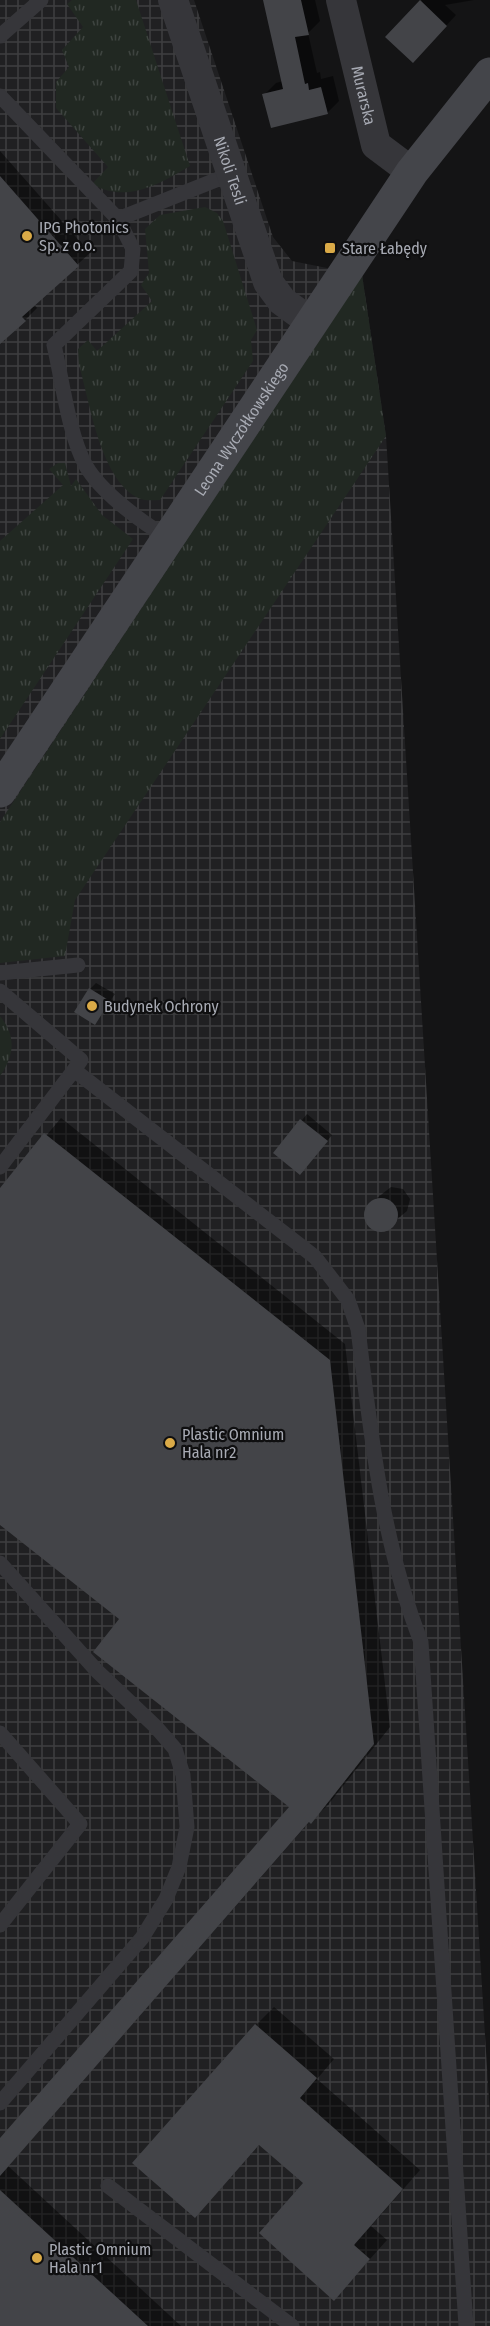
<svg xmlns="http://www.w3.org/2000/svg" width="490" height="2326" viewBox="0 0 490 2326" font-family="'Fira Sans Condensed',sans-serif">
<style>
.industrial{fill:url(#industrial-grid)}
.grass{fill:url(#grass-tufts)}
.shadow{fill:#0007}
.building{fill:#434448}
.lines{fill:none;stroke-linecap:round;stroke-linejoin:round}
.lane{stroke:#36363a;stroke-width:15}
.street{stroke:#36363a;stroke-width:30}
.secondary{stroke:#44454a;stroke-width:33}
.poi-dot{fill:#daaa47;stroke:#0f0f10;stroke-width:2}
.labels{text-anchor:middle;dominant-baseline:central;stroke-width:4.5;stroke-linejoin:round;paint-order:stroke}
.street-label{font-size:16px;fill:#a8abb4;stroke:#0f0f10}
.poi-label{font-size:16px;fill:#a8abb4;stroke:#0f0f10;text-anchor:start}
</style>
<defs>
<pattern id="industrial-grid" width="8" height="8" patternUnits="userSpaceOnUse" patternTransform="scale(1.5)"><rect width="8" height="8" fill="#202022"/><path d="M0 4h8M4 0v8" fill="none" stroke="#3e3e40"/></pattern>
<pattern id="grass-tufts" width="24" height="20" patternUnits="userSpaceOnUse" patternTransform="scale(1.5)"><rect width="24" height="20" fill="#212822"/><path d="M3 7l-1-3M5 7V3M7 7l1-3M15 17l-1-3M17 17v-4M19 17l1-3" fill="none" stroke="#3e4440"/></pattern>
</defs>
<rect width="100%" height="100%" fill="#141415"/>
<!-- industrial -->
<path class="industrial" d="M0,0H194L273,237L292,261L362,275L386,436L490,2116V2326H0Z"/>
<!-- grass -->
<path class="grass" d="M72,0H136L190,166C159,184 127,204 92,184L108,167L56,108V82L69,67L62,50L83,27L67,4Z
M205,207L217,213L223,221L257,330L251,340L253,361L160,500C154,500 146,501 141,499C101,484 90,403 79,365L78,349L88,340L97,351L152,301L141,285L149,273L145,229L160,215Z
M362,275L386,436L75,900L65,956L0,963V822Z
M58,463H65L71,486L76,479L102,515L133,539L0,739V541L63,485L49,469Z
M0,1016C17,1037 14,1056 0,1076Z"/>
<!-- shadow -->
<path class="shadow" d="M273,0H315L320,21L308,33L317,73L320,72L321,79L333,76L339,101L327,113L264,95L276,83L283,81Z
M422,0H474L445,5L456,15L423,51L387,37Z
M0,151L90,253L34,304L37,308L25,320L0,334Z
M96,983L115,994L95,1023L90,989Z
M307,1114L332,1135L306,1167L275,1153Z
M61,1118L345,1344L390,1727L327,1806L310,1821L8,2166L181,2326H0V2140L292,1807L121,1619L0,1523V1191Z
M391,1187L403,1189L410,1199L407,1211L384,1230L372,1228L366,1217L368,1205Z
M274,2007L334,2059L317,2079L420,2170L371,2226L387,2240L334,2299L305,2183L260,2144L195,2216L256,2025Z"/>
<!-- building -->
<path class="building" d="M263,0H301L309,35L295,37L305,84L308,83L309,90L321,87L328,114L271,128L262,94L283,89Z
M420,0L447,26L413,63L385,37Z
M0,176L79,266L22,317L26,321L0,344Z
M89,988L110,1001L95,1025L74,1012Z
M300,1119L328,1141L300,1175L273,1153Z
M44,1133L330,1360L374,1744L311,1824L309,1822L0,2176V2138L289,1807L93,1652L119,1619L0,1525V1188Z
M364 1215a17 17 0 1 1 34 0a17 17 0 1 1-34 0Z
M255,2024L317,2078L300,2098L403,2189L354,2245L370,2259L334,2301L259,2233L303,2183L259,2145L195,2218L132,2163Z
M0,2190L148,2326H0Z"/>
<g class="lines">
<!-- lane -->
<path class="lane" d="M0,36L41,0
M0,96L118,219L231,174
M118,219L133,249L131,271L54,345C62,379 69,436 86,466C101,492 142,523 169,538
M0,973L78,965
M0,991L81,1060L74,1070L315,1257L348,1300L358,1329C371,1436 382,1542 421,1642L466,2326
M0,1167L74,1070
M0,1563L97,1671L156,1727L175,1749L183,1775L187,1827L179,1867L166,1899L142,1938L0,2103
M0,1733L80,1824L0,1925
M108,2186L292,2326"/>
<!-- street -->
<g class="street">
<path id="s1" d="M173,0L268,282L282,301L312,323"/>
<path id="s2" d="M341,0L376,145L412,172"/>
</g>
<!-- secondary -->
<path class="secondary" id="s3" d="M0,791L412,172L490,74"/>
</g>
<!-- markers -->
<g class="poi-dot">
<circle cx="27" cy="236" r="6"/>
<rect x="324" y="242" width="12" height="12" rx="3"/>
<circle cx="92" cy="1006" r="6"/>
<circle cx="170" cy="1443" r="6"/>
<circle cx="37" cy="2258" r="6"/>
</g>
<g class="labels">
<!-- street labels -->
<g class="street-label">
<text stroke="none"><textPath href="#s2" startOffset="98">Murarska</textPath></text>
<text stroke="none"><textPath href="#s1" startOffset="180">Nikoli Tesli</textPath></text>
<text stroke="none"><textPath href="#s3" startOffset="435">Leona Wyczółkowskiego</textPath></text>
</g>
<!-- poi labels -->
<g class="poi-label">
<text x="39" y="227">IPG Photonics<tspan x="39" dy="18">Sp. z o.o.</tspan></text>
<text x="342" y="248">Stare Łabędy</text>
<text x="104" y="1006">Budynek Ochrony</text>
<text x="182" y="1434">Plastic Omnium<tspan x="182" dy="18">Hala nr2</tspan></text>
<text x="49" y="2249">Plastic Omnium<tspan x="49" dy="18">Hala nr1</tspan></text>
</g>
</g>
</svg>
